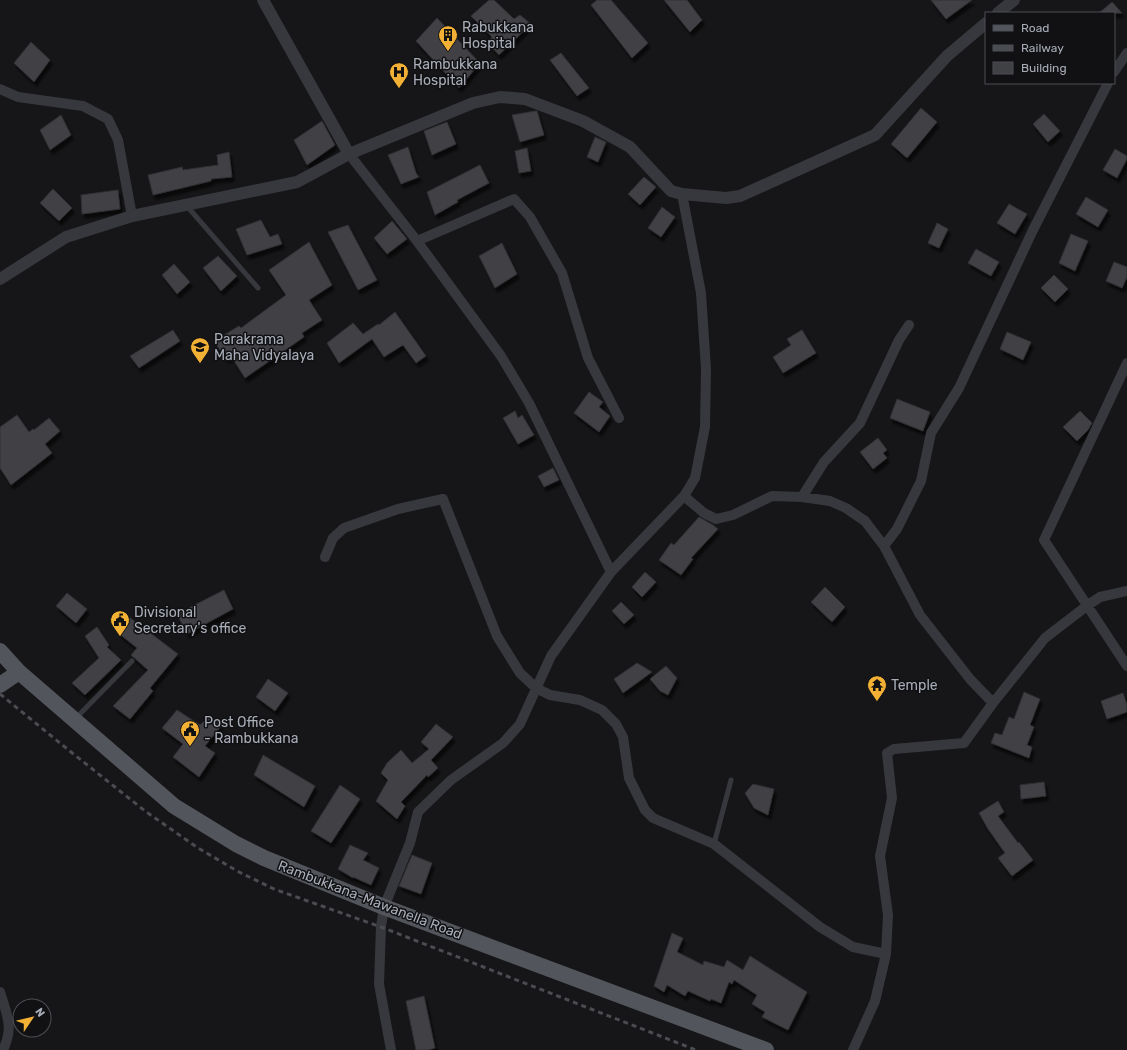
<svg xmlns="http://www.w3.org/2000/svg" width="1127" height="1050" viewBox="0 0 1127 1050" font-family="Rubik,sans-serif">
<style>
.building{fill:#404145;stroke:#303034;filter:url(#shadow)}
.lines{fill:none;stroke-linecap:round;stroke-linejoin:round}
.service{stroke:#37383d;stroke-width:5}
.minor{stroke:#37383d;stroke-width:10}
.tertiary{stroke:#37383d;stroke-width:12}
.primary{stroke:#53555c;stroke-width:16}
.rail{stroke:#4a4c52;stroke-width:3;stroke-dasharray:5 4;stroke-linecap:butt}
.labels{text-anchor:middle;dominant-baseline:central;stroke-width:3;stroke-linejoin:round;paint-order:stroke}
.poi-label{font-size:14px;fill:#a8adb8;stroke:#111113;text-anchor:start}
.street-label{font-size:14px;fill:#a8adb8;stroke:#111113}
</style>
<defs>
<filter id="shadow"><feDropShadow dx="2.5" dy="4.5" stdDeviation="1" flood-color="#0009"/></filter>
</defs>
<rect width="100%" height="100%" fill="#161618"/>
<!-- building -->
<path class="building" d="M489,0H494L514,19L520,15L531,24L499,55L487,42L492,37L471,16Z
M597,0H611L648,43L632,58L591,5Z
M664,0H687L702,20L690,32Z
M931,0H972L946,19Z
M1112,2L1122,13H1099Z
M437,18L480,63L459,88L416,41Z
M31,42L50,60L34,82L14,63Z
M561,53L589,88L577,96L550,60Z
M921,108L937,122L907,158L891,144Z
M535,111H537L544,135L520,142L512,115Z
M1044,114L1060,131L1048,142L1033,124Z
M61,115L71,135L50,150L40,130Z
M322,121L335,145L307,165L294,140Z
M447,122L456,144L432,155L424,131Z
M595,137L606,142L598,162L587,157Z
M408,147L416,173L419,177L401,184L388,155Z
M527,148L531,171L519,173L515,151Z
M1115,149L1127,156V159L1117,178L1103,170Z
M229,152L232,177L211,179V181L153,195L148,175L182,167L183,170L218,165L217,155Z
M480,165L489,183L457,200L458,202L435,215L427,192Z
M644,177L656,187L640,205L628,194Z
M53,189L72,208L59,221L40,203Z
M118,190L120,209L82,214L81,195Z
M1086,197L1108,210L1098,227L1076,214Z
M1009,204L1027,214L1015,234L997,223Z
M662,207L675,217L661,237L648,228Z
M261,220L270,237L278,234L282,244L247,255L236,229Z
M392,221L407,239L387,254L374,238Z
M937,223L948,229L939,248L928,243Z
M348,225L377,280L358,290L328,232Z
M1071,234L1088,241L1075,271L1059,263Z
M309,242L332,285L309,300L322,320L302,333L304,337L245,378L231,356L226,359L214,341L239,326L241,328L286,295L269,270Z
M502,243L517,274L495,288L479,256Z
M976,249L999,262L991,276L968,263Z
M218,256L237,276L221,291L203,268Z
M1114,262L1127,267V277L1122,288L1106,281Z
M174,264L190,282L177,294L162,275Z
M1054,275L1068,289L1055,302L1041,288Z
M395,312L426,356L416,363L403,345L384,357L372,339L339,363L327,343L353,323L363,334L378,324L379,325Z
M173,330L180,341L139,368L130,356Z
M802,330L816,353L783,373L773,357L791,345L787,339Z
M1007,332L1031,342L1023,360L1000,349Z
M589,392L603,402L599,407L610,416L599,432L574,413Z
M897,399L930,412L923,431L890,418Z
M515,411L518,418L522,415L534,435L518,444L503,418Z
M1080,411L1092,423L1088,430L1077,441L1063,427Z
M17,415L29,432L33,429L34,430L49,418L60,431L45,444L52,453L11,485L0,468V427Z
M878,438L887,450L883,453L887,458L873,469L860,452Z
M553,468L559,480L544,487L538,476Z
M699,517L713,525L718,529L691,558L693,559L681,575L659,560L671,543L674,545Z
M645,572L656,582L642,597L632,587Z
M825,587L845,607L832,622L811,602Z
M224,590L233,609L187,634L177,614Z
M67,593L87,609L76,623L56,606Z
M621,602L634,615L624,624L612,611Z
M129,617L178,654L150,688L153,691L130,719L113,706L148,670L131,655L137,648L117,632Z
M97,627L109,645L107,647L121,660L85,695L72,683L99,658L85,636Z
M637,663L652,672L623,693L614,679Z
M666,666L677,678L668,695L660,691L650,679Z
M268,679L288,693L275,711L256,697Z
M1024,692L1040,699L1030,725L1034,727L1027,745L1032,747L1029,758L991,743L995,733L1002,735L1009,717L1014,719Z
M1123,693L1127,705V712L1107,719L1101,701Z
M177,710L200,725L208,717L221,726L205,746L215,753L199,777L173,757L183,744L162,728Z
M436,724L453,737L431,760L438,768L428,777L427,775L401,802L405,806L397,819L376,801L388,780L381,773L387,763L401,750L412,763L429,749L421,742Z
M263,755L315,786L304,807L254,775Z
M1044,782L1046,796L1021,799L1020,785Z
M753,784L774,789L768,815L754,808L745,793Z
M340,785L360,799L331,843L311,831Z
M998,801L1004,812L998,816L1018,843L1019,842L1033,860L1012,876L998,858L1005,853L988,829L979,813Z
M350,845L368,853L363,860L379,868L371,885L353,877V878L338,869Z
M412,855L432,863L421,894L399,886Z
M672,933L683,938L677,952L703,965L704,961L724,967L727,960L743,970L750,956L807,992L788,1030L762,1017L765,1012L752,1004L757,995L734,980L732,984L729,982L721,1003L711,999L710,1001L688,991L685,996L667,985L664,992L654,986Z
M424,996L435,1048L428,1050H416L406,1001Z"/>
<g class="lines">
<!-- service -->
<path class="service" d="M186,205L258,288
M76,718L132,661
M714,844L731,780"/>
<!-- minor -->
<path class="minor" d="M1114,72L1127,53
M0,89L18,97L83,106L108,119L118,140L132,216
M349,154L417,241L501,356L529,403L611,572
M417,241L514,199L530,217L562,273L588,358L619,418
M1127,363L1044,540L1127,666
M684,496L704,513L716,519L733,515L772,496L802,497L830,501L846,508L865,521L884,546L920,615L970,679L993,703
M802,497L824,462L860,423L899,340L909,325
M884,546L897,529L921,481L931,433L959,388L1033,230L1108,83
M325,557L333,538L344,528L398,509L443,499L497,636L520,673L536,688L550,695L580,700L602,710L616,724L623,737L629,778L645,810L653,818L714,844L820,927L853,947L886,954
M0,992C7,1015 14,1027 3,1050
M391,1050L379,984L381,927L384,907L410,843L418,812L451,780L503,743L520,724L551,656L611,572L684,496L695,478L705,427L706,369L701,293L682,194
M853,1050L875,1001L886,954L888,915L880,856L892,798L887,753L894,749L964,743L993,703L1045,638L1088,605L1100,597L1127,591"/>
<!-- tertiary -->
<path class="tertiary" d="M263,0L349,154
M998,13L1014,0
M0,279L66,237L132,216L297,182L349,154L473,103L500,97L525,99L583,121L630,147L671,191L682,194L726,198L740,196L875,135L947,56L986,23"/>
<!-- primary -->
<path class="primary" d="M0,651L19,672L174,806L236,844L264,858L384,907L766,1050
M0,685L19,672"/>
<!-- rail -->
<path class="rail" d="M0,694L71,752L145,811L198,848L239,872L274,889L381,927L696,1050"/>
</g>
<!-- icons -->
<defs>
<g id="building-pin" transform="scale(1)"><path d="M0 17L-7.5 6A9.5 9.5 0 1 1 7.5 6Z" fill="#f2b134" stroke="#111113"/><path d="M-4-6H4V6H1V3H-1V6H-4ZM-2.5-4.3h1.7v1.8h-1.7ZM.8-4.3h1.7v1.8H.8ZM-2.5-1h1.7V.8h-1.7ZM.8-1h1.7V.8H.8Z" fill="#111"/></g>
<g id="hospital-pin" transform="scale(1)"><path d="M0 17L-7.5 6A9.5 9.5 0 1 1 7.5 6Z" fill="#f2b134" stroke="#111113"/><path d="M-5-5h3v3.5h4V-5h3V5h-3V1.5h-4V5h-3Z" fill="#111"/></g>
<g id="school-pin" transform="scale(1)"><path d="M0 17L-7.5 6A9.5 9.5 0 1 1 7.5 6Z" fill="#f2b134" stroke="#111113"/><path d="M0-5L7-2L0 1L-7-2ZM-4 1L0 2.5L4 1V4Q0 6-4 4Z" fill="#111"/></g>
<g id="civic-pin" transform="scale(1)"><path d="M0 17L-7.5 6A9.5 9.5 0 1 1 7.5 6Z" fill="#f2b134" stroke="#111113"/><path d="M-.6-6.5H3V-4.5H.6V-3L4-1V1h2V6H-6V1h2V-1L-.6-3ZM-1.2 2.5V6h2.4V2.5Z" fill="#111"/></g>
<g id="temple-pin" transform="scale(1)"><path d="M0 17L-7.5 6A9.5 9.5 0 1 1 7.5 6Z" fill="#f2b134" stroke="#111113"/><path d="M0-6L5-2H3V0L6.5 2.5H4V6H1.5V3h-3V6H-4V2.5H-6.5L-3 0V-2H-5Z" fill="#111"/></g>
</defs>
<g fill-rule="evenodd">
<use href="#building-pin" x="448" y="35"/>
<use href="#hospital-pin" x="399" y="72"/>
<use href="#school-pin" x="200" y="347"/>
<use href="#civic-pin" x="120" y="620"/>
<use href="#temple-pin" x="877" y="685"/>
<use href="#civic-pin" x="190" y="730"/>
</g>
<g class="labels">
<!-- poi labels -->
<g class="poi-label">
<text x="462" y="27">Rabukkana<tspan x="462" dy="16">Hospital</tspan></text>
<text x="413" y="64">Rambukkana<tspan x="413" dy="16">Hospital</tspan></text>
<text x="214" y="339">Parakrama<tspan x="214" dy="16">Maha Vidyalaya</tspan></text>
<text x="134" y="612">Divisional<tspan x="134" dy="16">Secretary's office</tspan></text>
<text x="891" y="685">Temple</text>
<text x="204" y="722">Post Office<tspan x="204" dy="16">- Rambukkana</tspan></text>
</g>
<!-- street labels -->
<g class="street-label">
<text transform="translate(370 900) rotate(21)">Rambukkana-Mawanella Road</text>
</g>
</g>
<!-- legend -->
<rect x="985" y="12" width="130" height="72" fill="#111113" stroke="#4d4f55"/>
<rect x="993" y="25" width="20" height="6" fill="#53555c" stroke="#4d4f55"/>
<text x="1021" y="32" font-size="12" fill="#a8adb8">Road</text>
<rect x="993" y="45" width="20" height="6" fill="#4a4c52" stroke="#4d4f55"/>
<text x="1021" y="52" font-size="12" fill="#a8adb8">Railway</text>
<rect x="993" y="62" width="20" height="12" fill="#404145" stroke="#4d4f55"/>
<text x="1021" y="72" font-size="12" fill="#a8adb8">Building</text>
<!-- north arrow -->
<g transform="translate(32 1018) rotate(55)"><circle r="19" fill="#111113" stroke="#4d4f55"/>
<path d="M0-3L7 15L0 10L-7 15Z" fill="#f2b134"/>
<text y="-6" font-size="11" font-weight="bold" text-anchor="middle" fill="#a8adb8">N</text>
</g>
</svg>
